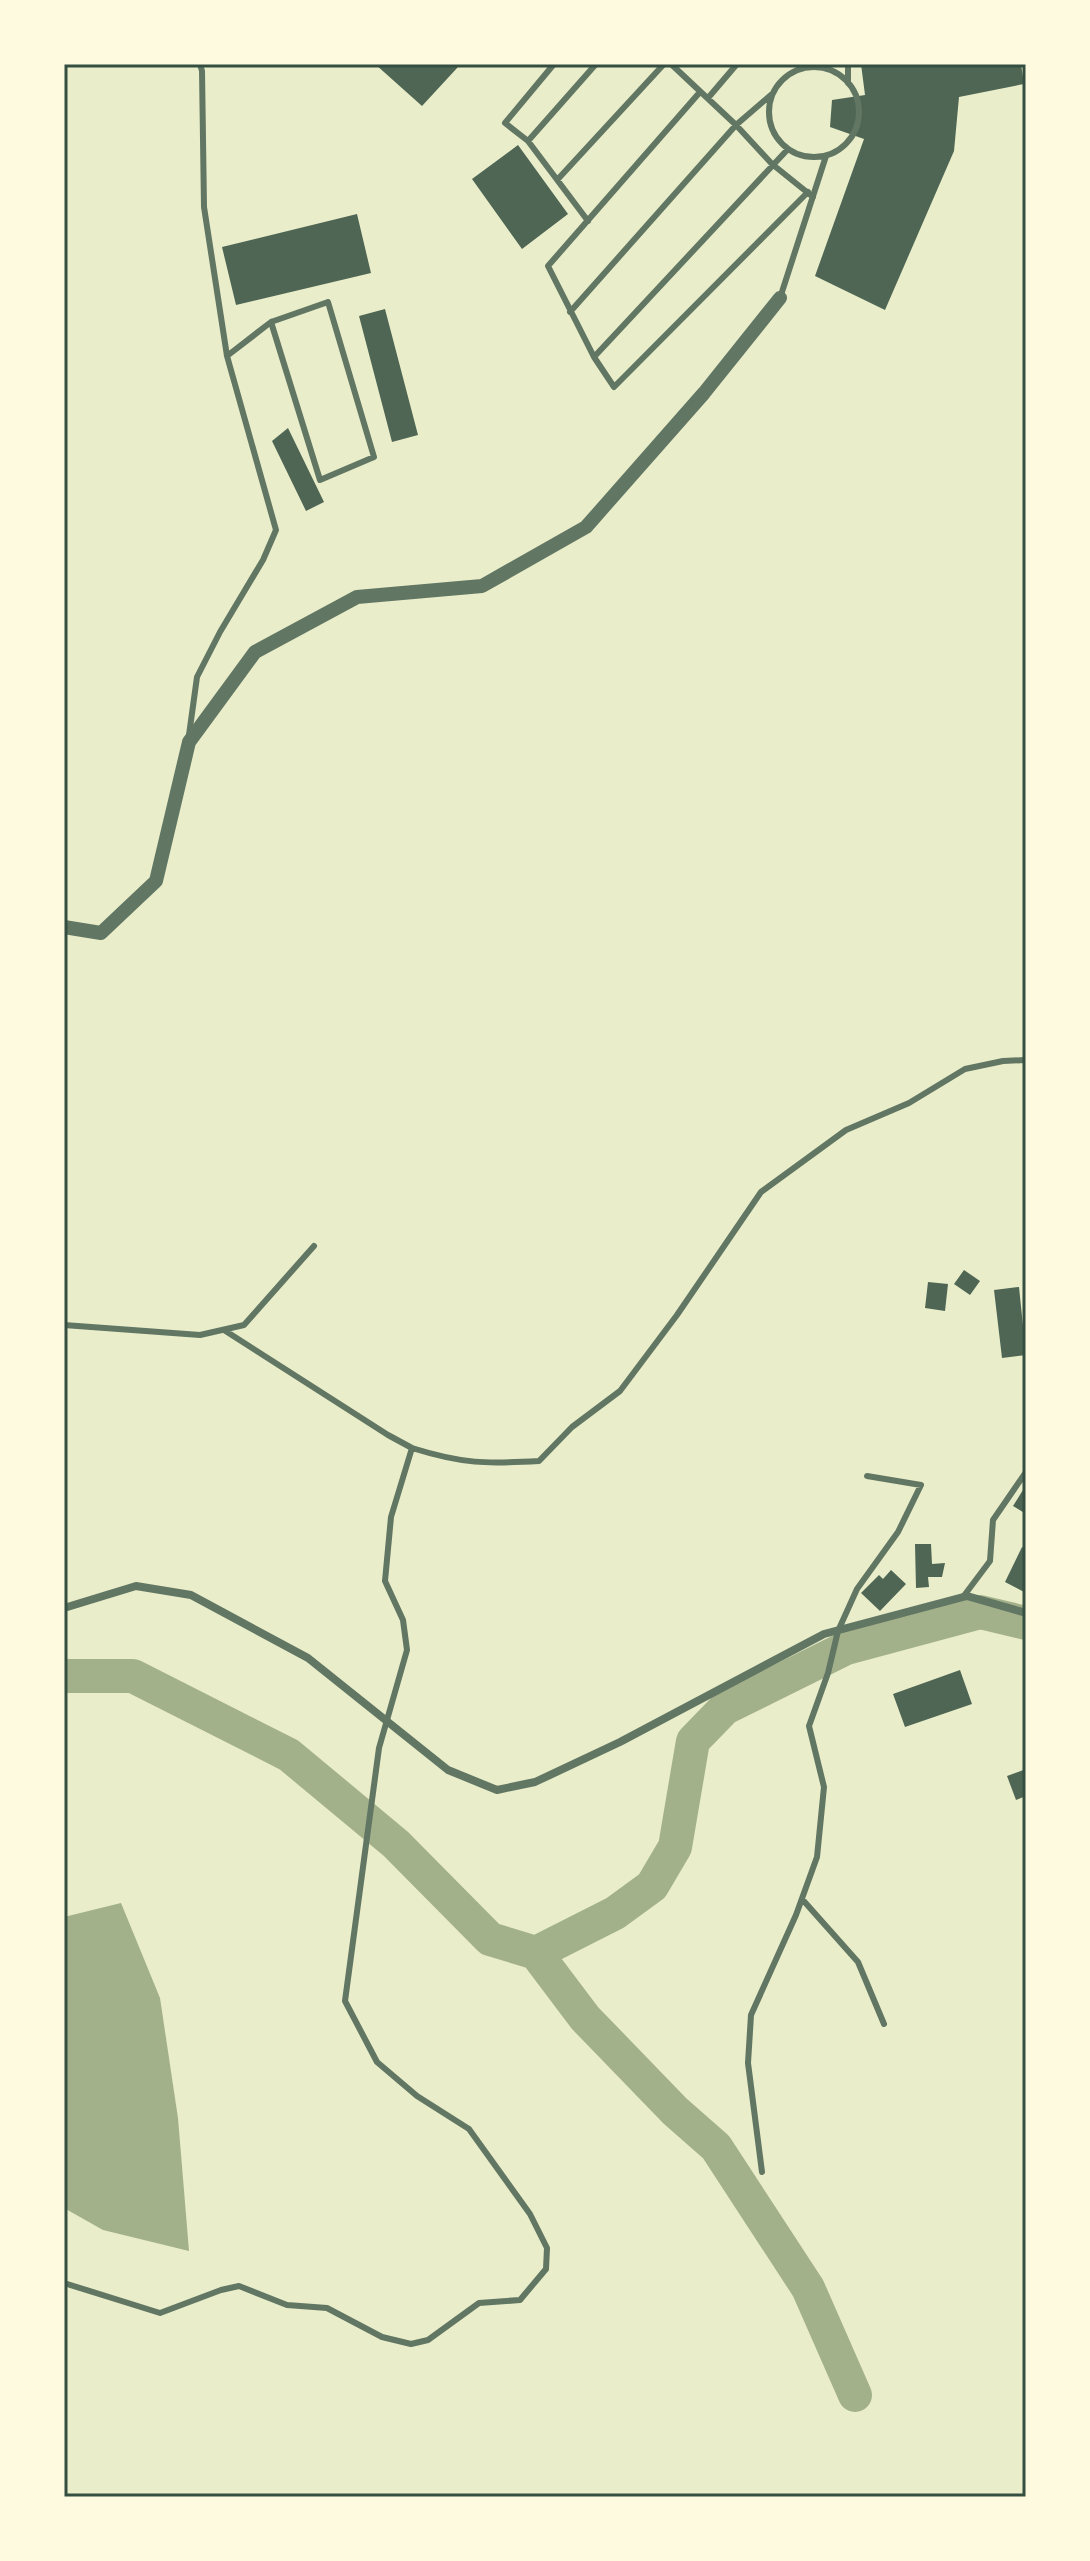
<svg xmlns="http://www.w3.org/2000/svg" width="1090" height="2561" viewBox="0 0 1090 2561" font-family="'Exo 2',sans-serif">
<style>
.water{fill:#a3b18a}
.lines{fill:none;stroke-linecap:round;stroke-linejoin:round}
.river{stroke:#a3b18a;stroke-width:34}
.building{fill:#4f6655}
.service{stroke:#617663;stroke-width:6}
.minor{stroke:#617663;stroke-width:8}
.tertiary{stroke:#617663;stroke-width:14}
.neatline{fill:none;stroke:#344e41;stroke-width:3}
</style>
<rect width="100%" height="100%" fill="#e9edc9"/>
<!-- water -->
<path class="water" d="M121,1903L160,1998L178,2118L189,2251L103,2230L64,2208V1917Z"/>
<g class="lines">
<!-- river -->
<path class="river" d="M64,1676H133L289,1755L396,1844L490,1939L536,1953L585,2018L675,2111L716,2147L808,2288L855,2395
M536,1953L615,1913L652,1886L675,1847L693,1741L725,1708L846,1648L980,1612L1026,1623"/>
</g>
<!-- building -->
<path class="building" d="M375,64H454L458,67L422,106Z
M861,64H1021L1024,84L959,97L954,151L885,310L815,276L864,139L830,127L832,100L865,95Z
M518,145L568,214L522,249L472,179Z
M357,214L371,273L236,305L222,247Z
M385,309L418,435L392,442L359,316Z
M288,428L324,502L306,511L272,441Z
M964,1270L980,1281L970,1295L954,1284Z
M928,1282L948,1284L945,1311L925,1308Z
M1019,1287L1026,1355L1002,1358L994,1290Z
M1026,1485V1514L1013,1506Z
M915,1544H931L932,1564L945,1563L942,1577H928L929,1587L916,1588Z
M1022,1547L1026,1549V1593L1005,1582Z
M891,1570L906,1584L880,1611L861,1593L879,1575L883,1579Z
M960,1670L972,1704L905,1727L893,1694Z
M1026,1769V1796L1016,1800L1007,1776Z"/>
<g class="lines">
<!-- service -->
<path class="service" d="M554,64L505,123L528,141L588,221
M671,64L736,125L772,164L813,197
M769 112a45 45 0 1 1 90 0a45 45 0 1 1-90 0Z
M848,83V64
M700,92L548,266L594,357L614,387L808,192
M708,98L737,64
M528,141L596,64
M558,179L664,64
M780,298L826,156
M570,312L736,125L772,94
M227,356L271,322L320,480L374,457L328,302L271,322
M594,357L788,149
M189,735L197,677L220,632L263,560L276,530L227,356L204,207L202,71L200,64
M64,1325L200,1335L244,1325L314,1246
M412,1448C463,1464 486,1464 539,1461L572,1427L620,1391L677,1315L761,1192L846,1130L909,1103L965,1069L1003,1061L1026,1060
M963,1597L990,1561L993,1520L1026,1472
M802,1899L858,1962L884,2024
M762,2172L748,2063L751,2015L796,1915L817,1857L824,1787L809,1726L828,1673L838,1631L857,1589L898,1532L921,1485L867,1476
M64,2283L160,2313L221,2290L239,2286L287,2305L327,2308L382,2337L411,2344L428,2340L479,2303L520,2300L546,2269L547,2248L530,2214L469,2129L417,2096L377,2062L345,2001L379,1748L407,1650L403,1620L385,1581L391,1517L412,1448L388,1435L224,1330"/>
<!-- minor -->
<path class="minor" d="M64,1608L136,1586L191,1595L308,1658L448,1770L497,1790L535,1782L620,1742L824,1634L967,1596L1026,1613"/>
<!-- tertiary -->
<path class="tertiary" d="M64,927L101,933L156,881L189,742L255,652L357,597L482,586L586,527L704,393L780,298"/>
</g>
<!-- border -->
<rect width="1090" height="2561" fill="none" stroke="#fefae0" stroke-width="132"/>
<rect x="66" y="66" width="958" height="2429" class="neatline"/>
</svg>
